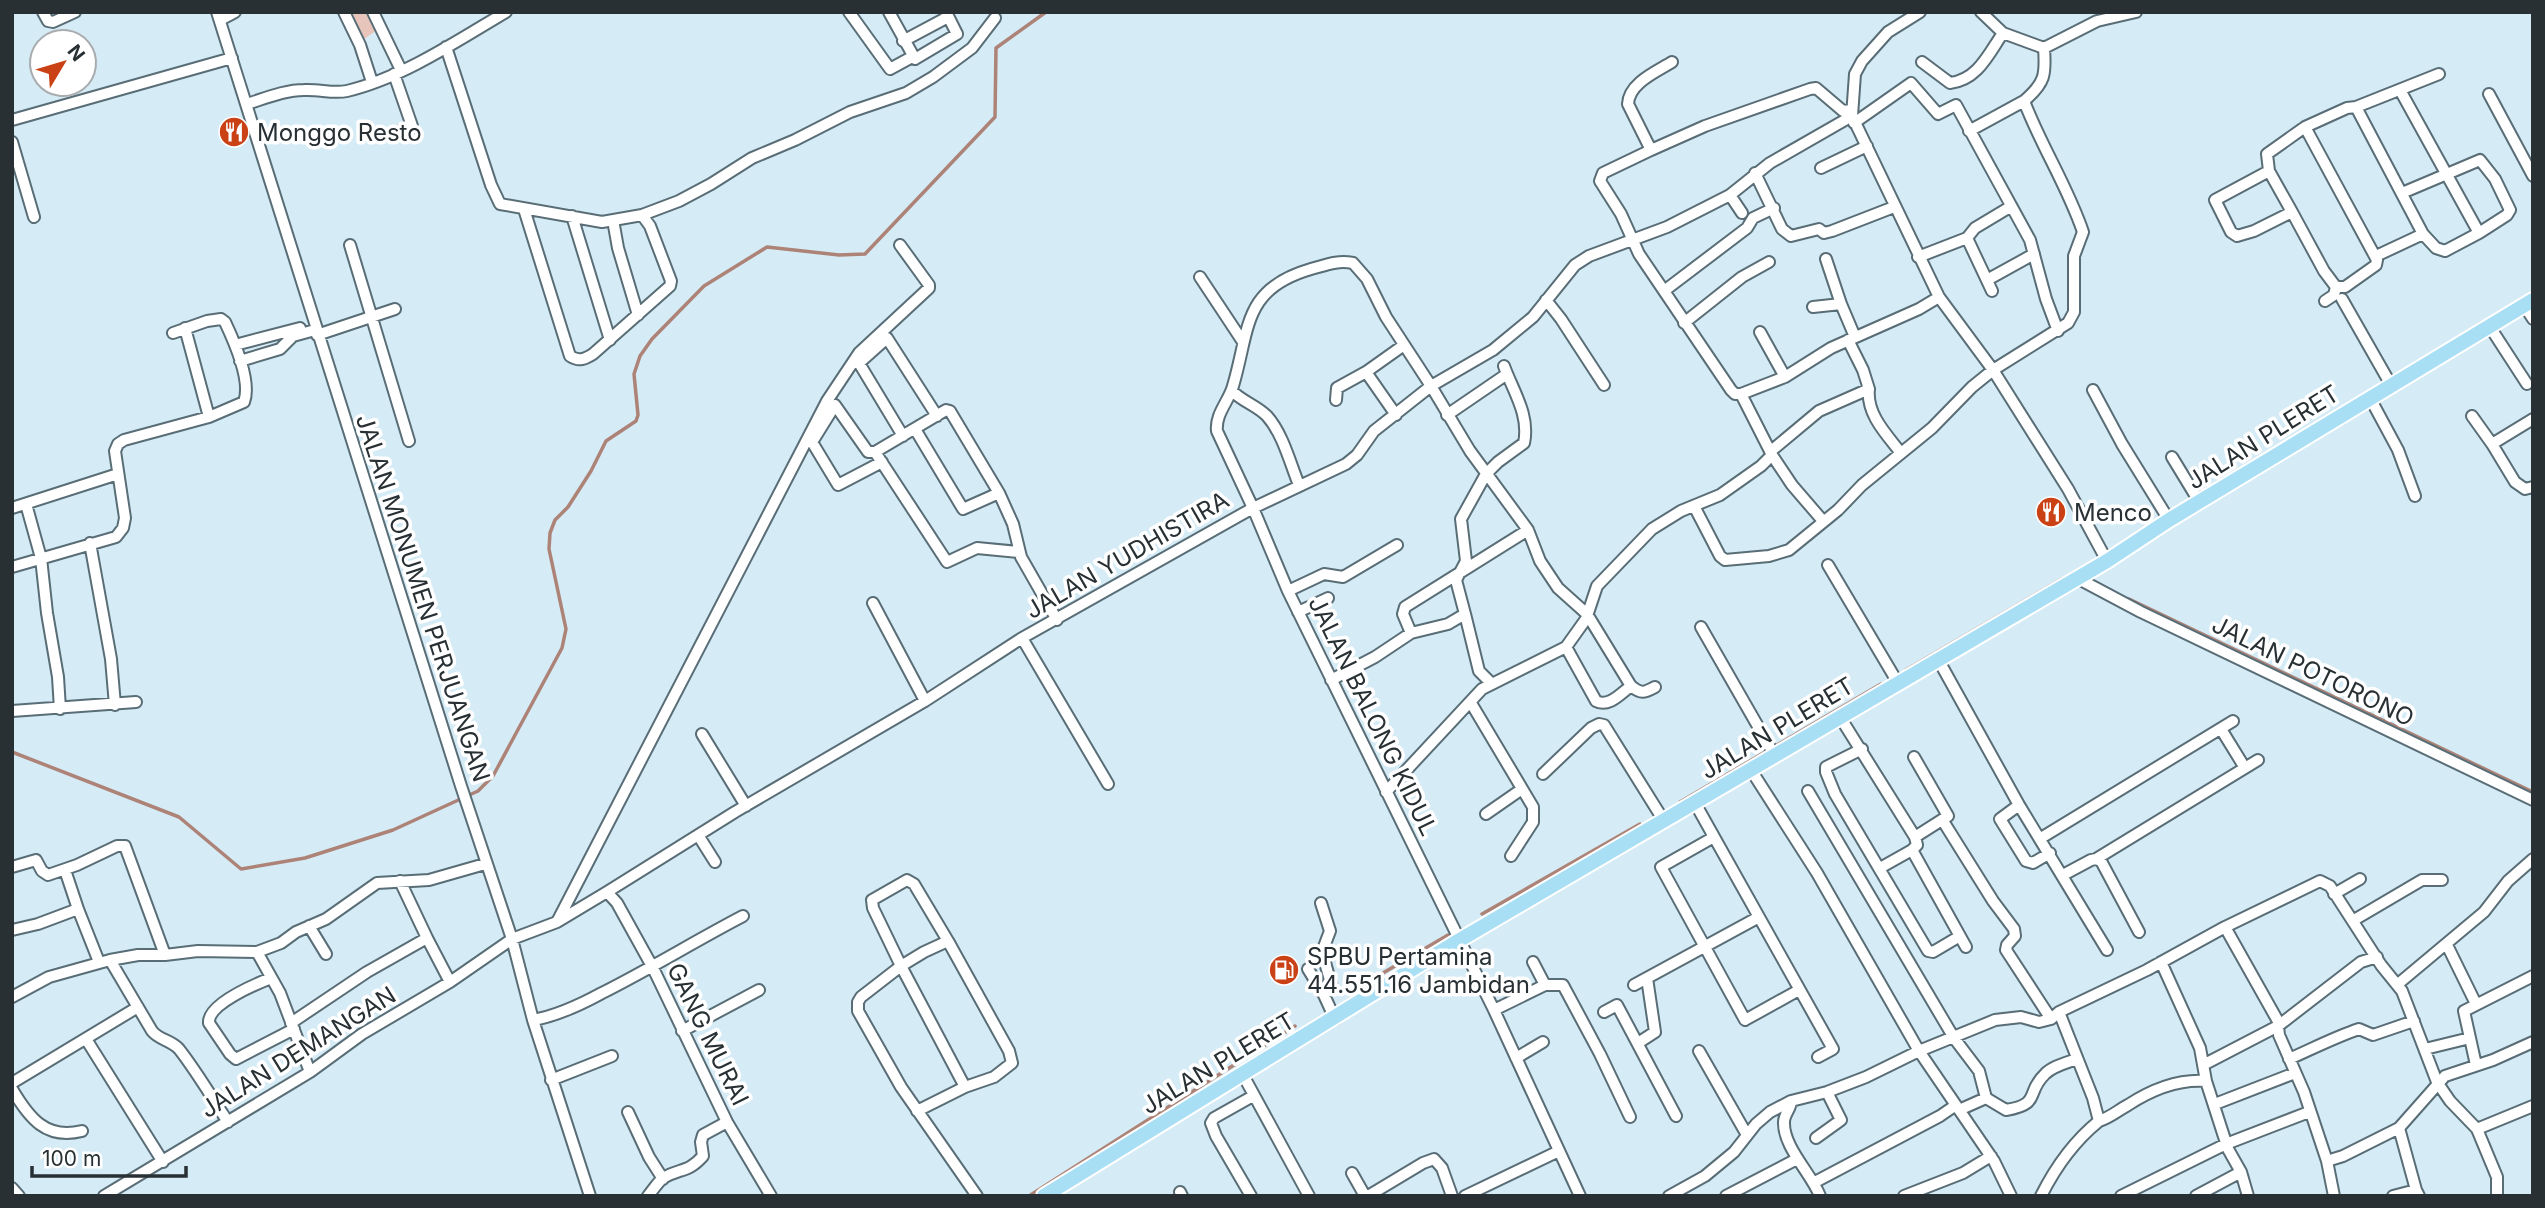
<svg xmlns="http://www.w3.org/2000/svg" width="2545" height="1208" viewBox="0 0 2545 1208" font-family="Inter,sans-serif">
<style>
.green{fill:#e7c5bb}
.lines{fill:none;stroke-linecap:round;stroke-linejoin:round}
.stream{stroke:#ad8377;stroke-width:3.5}
.minor-casing{stroke:#596d76;stroke-width:14}
.major-casing{stroke:#fff;stroke-width:18}
.minor{stroke:#fff;stroke-width:10}
.major{stroke:#a9dff5;stroke-width:14}
.labels{text-anchor:middle;dominant-baseline:central;stroke-width:7;stroke-linejoin:round;paint-order:stroke}
.poi-label{font-size:24px;fill:#283034;stroke:#fff;text-anchor:start}
.street-label{font-size:24px;fill:#283034;stroke:#fff}
</style>
<rect width="100%" height="100%" fill="#d5ebf6"/>
<!-- green -->
<path class="green" d="M345,12H372L380,28L360,42Z"/>
<g class="lines">
<!-- stream -->
<path class="stream" d="M2129,599L2533,792
M1906,670L2062,579
M12,752L179,817L241,869L305,858L393,830L478,791L493,776L562,648L566,629L549,549L550,533L555,520L568,507L591,471L606,441L636,421L638,415L634,374L640,356L652,339L704,286L767,247L839,255L865,254L995,117L996,48L1046,12
M1680,802L1881,684
M1482,914L1640,824
M1371,980L1448,935
M1029,1196L1295,1026"/>
<!-- minor casing -->
<g class="minor-casing">
<path id="minor" d="M43,12L48,21L53,22L75,12
M217,12L461,786L512,939L533,1020L590,1196
M344,12L360,45L372,82
M373,12L401,70
M849,12L890,69L912,57
M889,12L915,59L957,34L946,12
M1920,12L1888,32L1862,61L1855,74L1852,116L1939,297L1993,370L2068,489L2107,561
M1981,12L2003,33L2044,48
M220,20L235,12
M903,41L948,17
M446,47L491,185L500,204L602,222L642,215L650,226L671,281L670,286L593,354C585,359 579,362 570,356L524,209
M2044,48L2097,21L2136,12
M1922,62L1950,83C1978,80 1989,53 2003,33
M2400,90L2479,233L2445,251L2436,248L2423,234
M2489,94L2533,176
M247,104C266,98 285,90 304,90C319,89 333,94 347,91C402,78 457,41 506,12
M2356,107L2439,74
M12,120L232,58
M1854,123L1911,83L1938,114L1956,105L2030,240L2046,299L2058,331
M2305,127L2347,108L2356,107L2423,234L2376,256
M1969,131L2024,101
M392,133L409,130L412,126L394,74
M12,142L34,217
M1651,150L1705,126L1810,89L1816,88L1843,111L1851,110
M1821,168L1867,146
M2269,171L2267,154L2305,127L2377,260L2376,265L2345,287H2336
M1755,173L1782,229L1791,236L1819,229L1824,233L1832,231L1894,207
M2402,193L2480,160L2495,179L2510,210L2507,215L2479,233
M1730,195L1742,213
M2292,212L2269,171L2215,200L2231,232L2237,236L2254,231L2292,212L2324,271L2336,287L2334,295L2325,301
M642,215L679,201L711,184L752,158L795,140L850,112L906,93L933,77L972,48L995,18
M572,216L610,340
M613,220L618,248L638,315
M350,245L409,441
M1918,257L1967,238
M1826,259L1841,304
M1200,277L1243,342
M1987,280L2034,254
M1664,291L1747,228L1753,218L1774,208
M1992,291L1967,238L1975,228L2010,207
M2342,299L2391,385
M1546,300L1561,319L1604,385
M2524,305L2533,319
M1813,307L1841,304L1855,337
M1684,323L1742,277L1769,262
M2490,327L2527,384
M185,328L209,417
M1760,332L1785,377
M317,335L395,309
M235,345L300,328
M240,361L280,349L293,336L315,330
M1366,372L1396,415
M1869,389C1866,414 1887,435 1901,453
M2093,390L2122,444L2169,520
M1232,391C1243,402 1256,405 1267,416C1283,434 1290,463 1299,485
M1741,394L1785,377L1831,348L1919,309L1939,297
M2370,398L2398,450L2415,496
M1336,400L1337,388L1366,372L1404,345
M1447,415L1507,374
M2472,416L2492,444L2533,419
M915,429L963,509L999,493
M903,436L859,363L887,338L937,416
M2492,444L2515,482L2525,489L2533,487
M1771,451L1819,411L1869,389L1863,370L1848,340
M875,452H868L835,405L812,442L838,485L882,462
M1772,455L1792,485L1823,521
M2172,457L2200,503
M26,504L41,558L47,613L58,677L60,709
M1694,506L1720,556L1725,560L1769,556L1789,550L1838,510L1862,485L1932,428L1972,387L1993,370L2068,323L2074,312V256L2083,232C2067,185 2041,146 2024,101C2045,83 2046,75 2044,48
M12,508L118,474
M90,543L111,659L115,705
M1019,552L977,548L947,562L875,452L946,410L950,411L999,493L1013,524L1021,557L1057,620
M1828,565L1898,683
M12,567L116,537L123,528L125,518L115,451L118,444L124,440L209,417L244,402C252,381 234,341 225,322L221,319L207,321L173,333
M2077,578L2141,612L2533,800
M1288,591L1324,574L1343,577L1397,545
M873,603L925,701
M1298,612L1328,598
M1465,614L1456,580L1466,561L1461,519L1486,474L1498,462L1524,443C1530,415 1513,391 1504,366
M1701,627L1775,756
M1411,633L1403,614L1405,607L1528,530
M1022,638L1108,784
M1566,647L1596,701C1609,708 1621,693 1631,686
M1939,661L2019,805L2107,950
M1331,680L1375,657L1411,633L1448,624L1465,614L1479,671L1492,684L1482,689L1386,792
M1492,684L1566,647L1586,619L1597,586L1652,529L1681,511L1720,495L1761,466L1772,455L1741,394H1735L1731,390L1639,254L1621,214L1600,181L1603,173L1651,150L1628,104C1629,83 1656,72 1672,62
M1471,703L1533,807V822L1511,856
M12,711L136,702
M1840,717L1915,837L1948,816L1914,757
M2221,729L2245,768
M702,734L746,806
M1862,749L1826,767V772L1835,794L1928,951L1933,952L1960,936
M1751,770L1817,873L1919,1051L1994,1161L2011,1196
M1543,774L1591,728L1599,724L1604,725L1664,821
M1808,791L1954,1038L1979,1071L1986,1098
M1695,803L1833,1049L1818,1057
M2019,805L2000,819L2026,861L2033,863L2050,853
M1486,814L1522,789
M1943,821L1993,901L2014,929L2015,936L2007,945L2006,950L2051,1019
M698,835L715,862
M1714,837L1661,867L1745,1020L1799,990
M1915,837L1917,845L1912,850L1966,947
M2041,838L2233,721
M2096,859L2258,760
M12,867L36,860L42,871L48,875L77,865L117,846H125L165,955
M1880,868L1912,850
M65,870L78,909
M2063,875L2091,860L2096,859L2101,861L2139,932
M607,892L617,903L653,968L727,1122L771,1196
M2334,894L2360,879
M1321,903L1330,931L1322,952L1332,987L1324,995
M2354,920L2422,880H2442
M557,922L827,401L859,353L929,288V285L900,245
M309,926L326,954
M2225,927L2279,1023
M12,930L38,924L78,909L99,962
M427,938L450,982
M2447,945L2476,1004
M257,952L281,943L296,932L326,919L377,883L429,880L485,864
M110,960L152,1031C159,1040 171,1040 179,1049C197,1072 212,1098 228,1122
M1533,962L1545,985
M2161,962L2200,1048L2206,1081
M1308,969L1324,995L1335,1019
M271,978C256,984 207,1004 209,1023L230,1054L236,1059L294,1029
M2398,984L2484,912L2508,881L2533,859
M1634,985L1759,917
M12,997L49,977L110,960L138,955H165L198,951L257,952L280,993L310,1072
M1494,1010L1545,985H1563L1600,1054L1630,1117
M1604,1012L1617,1005L1676,1116
M533,1020C557,1016 580,1005 602,993C650,969 695,941 743,916
M291,1023L367,972L427,938L400,881
M682,1031L759,990
M86,1039L163,1162
M1638,1043L1655,1032L1647,978
M2425,1049L2470,1038
M1699,1051L1747,1135
M1516,1058L1543,1042
M2289,1059C2312,1049 2335,1037 2359,1029L2373,1035L2414,1021
M2203,1065L2278,1026
M2476,1065L2464,1011L2533,976
M1243,1075L1309,1196
M551,1080L612,1056
M12,1083L138,1007
M965,1087L901,966L924,952L948,941L914,884L907,880L872,900L873,908L901,966L861,997L858,1002V1011L901,1087L977,1196
M12,1089C29,1118 46,1140 82,1131
M1791,1101C1791,1109 1784,1114 1784,1122C1783,1147 1811,1173 1820,1196
M2215,1104L2295,1073
M1959,1110L1986,1098L2006,1110C2042,1104 2025,1093 2045,1074C2053,1066 2066,1063 2077,1059
M917,1111L965,1087L994,1077L1012,1063L1009,1051L948,941
M628,1112L649,1157L663,1179
M2099,1121C2111,1117 2117,1111 2128,1105C2151,1090 2179,1079 2206,1081L2228,1149L2241,1172L2248,1196
M2477,1129L2533,1106
M1816,1138L1841,1120L1827,1092
M2327,1161L2343,1156L2399,1128
M1352,1173L1365,1196
M1815,1182L1940,1116L1956,1105
M12,1188L19,1196
M2416,1190L2399,1128L2445,1076L2493,1060L2533,1042
M1180,1192L1182,1196
M104,1196L310,1072L362,1034L450,982L512,939L557,922L607,892L735,812L925,701L1022,638L1253,508L1346,464L1357,455L1374,431L1431,386L1470,451L1528,530L1540,561L1558,588L1587,614L1631,686C1641,694 1644,693 1655,687
M648,1196C653,1190 658,1182 663,1178C680,1168 688,1173 703,1156L701,1142L703,1135L727,1122
M1251,1196L1216,1136L1211,1123L1214,1118L1253,1096
M1368,1196L1423,1163L1434,1159L1442,1168L1452,1196
M1465,1196L1559,1151
M1580,1196L1494,1010L1288,591L1253,508L1217,431C1215,414 1229,401 1233,386C1250,329 1242,289 1311,269C1326,265 1337,260 1353,263L1367,279L1386,317L1431,386L1493,350L1533,317L1575,265L1589,256L1667,227L1730,195L1770,163L1852,116
M1669,1196L1705,1176L1734,1152L1756,1124L1770,1112L1791,1101L1827,1092L1866,1077L1919,1051L1995,1020L2021,1017L2039,1022L2051,1019L2059,1012L2147,970L2225,927L2320,881L2330,886L2381,965L2402,991L2437,1082L2450,1101L2477,1129L2497,1177V1196
M1726,1196L1797,1159
M1904,1196L1963,1173L1991,1156
M2041,1196C2056,1166 2073,1142 2099,1121L2093,1098L2059,1012
M2121,1196L2226,1144L2309,1112
M2196,1196L2241,1172
M2334,1196L2327,1161L2304,1092L2279,1035L2278,1026L2361,962L2377,957
M2393,1196L2416,1190L2419,1196"/>
</g>
<!-- major casing -->
<g class="major-casing">
<path id="major" d="M1044,1196L1458,941L2107,561L2169,520L2533,300"/>
</g>
<!-- minor -->
<use href="#minor" class="minor"/>
<!-- major -->
<use href="#major" class="major"/>
</g>
<!-- icons -->
<defs>
<g id="restaurant-disc" transform="scale(1.575)"><circle r="9.5" fill="#c94114" stroke="#fff"/><path d="M-5-6h1v4h1v-4h1v4h1v-4h1v5L-1.5 .5V6h-2V.5L-5-1ZM5-6V6H3V1.5H1.5Q1.5-4 5-6Z" fill="#fff"/></g>
<g id="fuel-disc" transform="scale(1.575)"><circle r="9.5" fill="#c94114" stroke="#fff"/><path d="M-5.5-6h7V0h2V4h1.3V-2.5L3-4.5l.8-.8L6-3V5H2.5V1h-1V6h-7ZM-4.2-4.7v3.2H.2V-4.7Z" fill="#fff"/></g>
</defs>
<g fill-rule="evenodd">
<use href="#restaurant-disc" x="234" y="132"/>
<use href="#restaurant-disc" x="2051" y="512"/>
<use href="#fuel-disc" x="1284" y="970"/>
</g>
<g class="labels">
<!-- poi labels -->
<g class="poi-label">
<text x="257" y="132">Monggo Resto</text>
<text x="2074" y="512">Menco</text>
<text x="1307" y="956">SPBU Pertamina<tspan x="1307" dy="28">44.551.16 Jambidan</tspan></text>
</g>
<!-- street labels -->
<g class="street-label">
<text transform="translate(2263 437) rotate(-32)">JALAN PLERET</text>
<text transform="translate(1127 555) rotate(-30)">JALAN YUDHISTIRA</text>
<text transform="translate(423 598) rotate(72)">JALAN MONUMEN PERJUANGAN</text>
<text transform="translate(2313 671) rotate(26)">JALAN POTORONO</text>
<text transform="translate(1373 716) rotate(64)">JALAN BALONG KIDUL</text>
<text transform="translate(1777 728) rotate(-31)">JALAN PLERET</text>
<text transform="translate(708 1034) rotate(64)">GANG MURAI</text>
<text transform="translate(298 1052) rotate(-32)">JALAN DEMANGAN</text>
<text transform="translate(1218 1063) rotate(-31)">JALAN PLERET</text>
</g>
</g>
<!-- border -->
<rect width="2545" height="1208" fill="none" stroke="#283034" stroke-width="28"/>
<!-- north arrow -->
<g transform="translate(63 63) rotate(52)"><circle r="33" fill="#ffffff" stroke="#a9acae" stroke-width="2"/>
<path d="M0-5L12 26L0 18L-12 26Z" fill="#c94114"/>
<text y="-10" font-size="19" font-weight="bold" text-anchor="middle" fill="#283034">N</text>
</g>
<!-- scale -->
<path d="M32 1166v10h154v-10" fill="none" stroke="#283034" stroke-width="3.5"/>
<text x="42" y="1166" font-size="21" fill="#283034" stroke="#ffffff" stroke-width="5" paint-order="stroke">100 m</text>
</svg>
